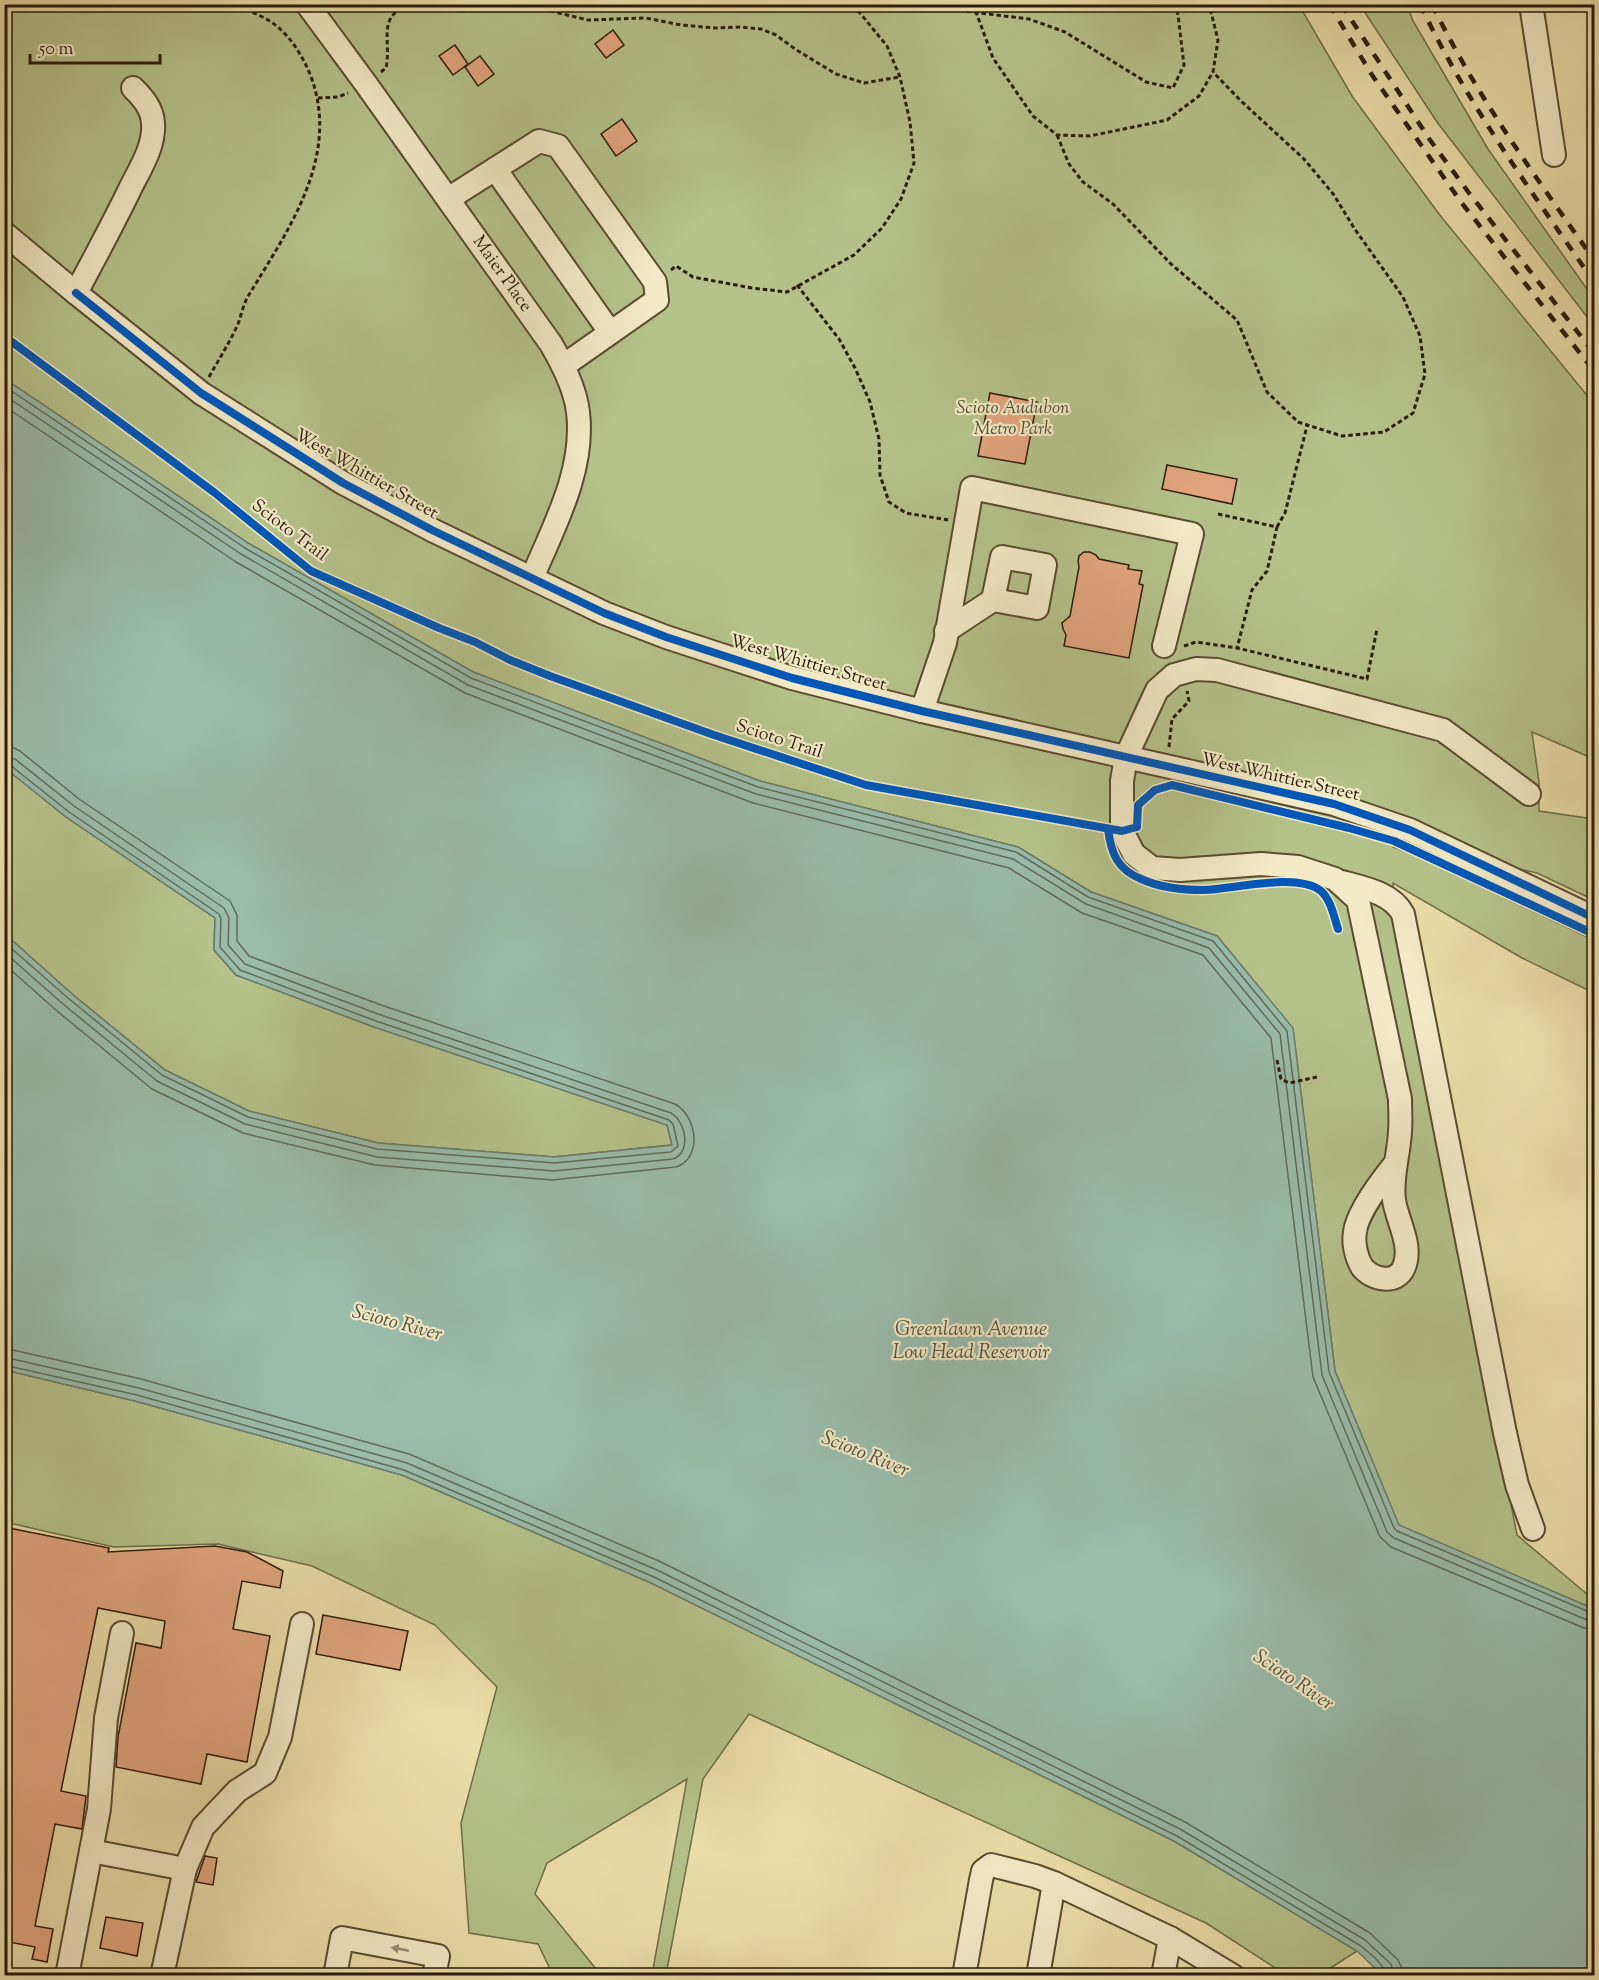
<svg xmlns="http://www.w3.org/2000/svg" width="1599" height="1980" viewBox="0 0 1599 1980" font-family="'Sorts Mill Goudy',serif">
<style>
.green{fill:#b5c28a;stroke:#6f6e4a;stroke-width:1.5}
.water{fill:#99bcab;stroke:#6c7c6b;stroke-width:1.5}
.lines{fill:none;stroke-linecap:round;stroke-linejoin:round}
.shore{stroke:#616c5a;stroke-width:1.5}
.building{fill:#e3a57e;stroke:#291b0a;stroke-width:1.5}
.minor-casing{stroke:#5a4c32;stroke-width:26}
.path{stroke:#291b0a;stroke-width:3;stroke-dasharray:4.5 3;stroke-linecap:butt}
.minor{stroke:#f3eac7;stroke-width:22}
.rail{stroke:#291b0a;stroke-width:4.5;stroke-dasharray:10 10;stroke-linecap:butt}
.cycleway-casing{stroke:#f3eac7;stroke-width:11}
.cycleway{stroke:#0057b8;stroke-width:8}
.oneway{fill:#988d72}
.labels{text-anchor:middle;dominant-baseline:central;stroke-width:4.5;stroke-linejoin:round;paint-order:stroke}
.street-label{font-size:18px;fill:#291b0a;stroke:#f3eac7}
.park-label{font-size:18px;font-style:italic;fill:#534d30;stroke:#f3eac7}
.water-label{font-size:20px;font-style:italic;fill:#505342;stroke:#f3eac7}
</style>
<rect width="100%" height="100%" fill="#ecdea9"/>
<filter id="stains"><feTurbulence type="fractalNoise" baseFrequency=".00333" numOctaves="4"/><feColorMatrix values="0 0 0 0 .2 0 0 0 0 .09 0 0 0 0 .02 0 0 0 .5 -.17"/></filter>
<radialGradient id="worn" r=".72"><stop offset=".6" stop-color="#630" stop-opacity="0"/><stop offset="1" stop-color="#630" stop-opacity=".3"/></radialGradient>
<!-- green -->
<path class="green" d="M4,5H1299L1352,96L1439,214L1594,404V759L1532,732L1539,782V811L1594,819V900L1537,873L1394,841L1393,847L1408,852L1594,940V993L1522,958L1393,883L1395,913L1517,1535L1594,1600V1609L1399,1526L1335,1371L1293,1029L1217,936L1091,892L1018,847L760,781L473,672L248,543L5,379Z
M1360,5H1407L1413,21L1488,149L1594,299V326L1437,122Z
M5,768L66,817L215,918L214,950L236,975L374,1027L667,1125L672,1145L554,1157L378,1143L249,1111L165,1070L72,994L5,934Z
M5,1370L135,1401L402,1475L651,1583L1174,1841L1357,1951L1320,1975H1286L1206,1923L749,1714L703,1779L666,1975H652L687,1779L547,1863L535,1894L601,1975H553L538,1944L469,1933L461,1823L497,1687L435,1625L312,1566L218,1544L114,1547L5,1522Z"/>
<!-- water -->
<path class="water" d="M5,379L248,543L473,672L760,781L1018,847L1091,892L1217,936L1293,1028L1335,1371L1399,1525L1594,1609V1975H1382L1357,1951L1174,1841L651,1583L402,1475L135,1401L5,1370V934L72,994L165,1070L249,1111L378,1143L554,1157L672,1145L667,1125L374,1027L236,975L214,950L215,918L66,817L5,768Z"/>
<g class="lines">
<!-- shore -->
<path class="shore" d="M4,386L245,548L471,678L758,787L1016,852L1088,897L1213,941L1287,1031L1329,1372L1394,1528L1397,1531L1594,1614
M4,395L241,554L468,685L756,794L1013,859L1086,904L1209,948L1280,1034L1322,1375L1387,1532L1394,1538L1587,1620L1594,1621
M4,406L236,562L465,693L753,803L1009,868L1082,913L1203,955L1271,1038L1313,1377L1380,1537L1391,1547L1584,1628L1594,1630
M4,747H12L20,751L79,799L230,901L237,915V941L249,956L381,1005L675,1104C697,1116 703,1158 676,1167L552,1180L375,1165L243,1133L152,1089L57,1011L4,964
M4,756L15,759L74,806L224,908L229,918L228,945L245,964L378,1014L671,1113C686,1122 692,1152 673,1159L554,1171L377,1157L245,1124L157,1081L63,1004L4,952
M4,763L10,765L69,812L219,914L221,919L220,947L240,970L376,1021L669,1120L673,1124L678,1146L671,1152L554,1163L377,1149L248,1117L162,1075L68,998L4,942
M4,1348L141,1379L409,1454L661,1562L1185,1822L1370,1933L1398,1960L1402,1968L1403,1976
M4,1357L139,1388L407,1463L657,1570L1180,1829L1365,1940L1391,1964L1394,1976
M4,1365L137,1395L404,1470L654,1577L1177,1836L1361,1946C1370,1954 1384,1963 1386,1976"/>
</g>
<!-- building -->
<path class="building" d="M613,30L624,45L606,58L595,44Z
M455,45L468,64L453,75L439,56Z
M480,56L494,74L478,86L465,67Z
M622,119L637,141L616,156L601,134Z
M990,393L1037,402L1025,464L978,456Z
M1167,465L1237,479L1232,504L1162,489Z
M1084,552H1090L1096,555L1099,559L1129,565L1128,569L1142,571L1139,584L1143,585L1129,658L1064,646L1066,635L1063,629L1062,623L1070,616L1079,567L1078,561L1079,556Z
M4,1527L109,1548L108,1552L215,1546L247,1552L283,1571L280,1588L242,1581L233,1629L270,1636L247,1762L207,1754L201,1784L116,1767L118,1737L136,1643L161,1648L165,1621L98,1608L61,1791L86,1796L82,1829L55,1824L35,1926L53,1929L47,1962L32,1959L35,1947L4,1941Z
M323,1615L408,1631L400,1670L316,1654Z
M205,1856L217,1858L213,1885L196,1882Z
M106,1917L143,1923L137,1956L100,1948Z"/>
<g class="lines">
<!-- minor casing -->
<g class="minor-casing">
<g id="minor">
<path id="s1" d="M307,4L366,84L551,344C563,365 575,388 578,412C585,470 554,526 532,578"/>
<path d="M1531,4L1554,155"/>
<path d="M495,169L610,332"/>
<path d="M448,199L539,141L558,146L655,282L657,300L563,366"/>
<path d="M4,233L76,293C94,259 112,226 129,191C139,170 155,147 153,123C152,108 143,98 133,88"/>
<path d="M76,293L201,393L343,483L432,530L604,613L666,637L792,678L922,711L1334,804L1410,830L1594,918"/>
<path d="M946,631L993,600L1037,608L1045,565L1002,557L993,600"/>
<path d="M922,711L945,643L972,488L1192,534L1164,646"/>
<path d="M1342,882C1364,888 1392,893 1403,914L1505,1433L1517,1485L1533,1529"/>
<path d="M1394,1165C1382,1180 1357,1213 1355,1232C1353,1243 1356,1257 1362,1267C1372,1280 1397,1285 1404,1267C1413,1245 1397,1221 1394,1200C1391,1176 1399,1155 1400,1131C1401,1121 1400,1110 1400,1099L1358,900L1335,879L1298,867L1261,864L1180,870L1152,868L1134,854L1122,831V781L1126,757L1157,690L1174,675L1196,669L1217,670L1443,730L1529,794"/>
<path d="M91,1851L185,1869L162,1976"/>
<path d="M185,1869L203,1827L237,1791L265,1773L280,1737L302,1624"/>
<path d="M67,1976L99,1809L106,1718L122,1633"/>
<path d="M335,1976L342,1938L438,1956L434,1976"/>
<path d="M964,1976L981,1880L983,1871L991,1865L1035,1876L1054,1883L1170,1938L1233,1976"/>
<path d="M1038,1976L1054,1883"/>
<path d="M1163,1976L1170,1938"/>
</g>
</g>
<!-- path -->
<path class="path" d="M424,4L463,11L530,6L588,20L646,18L681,25L715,28L740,27L761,29L776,35L795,49L836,74L864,83L900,77
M938,4L948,9L1029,19L1065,32L1146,82L1173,88L1184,65L1178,15L1175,4
M973,4L993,58L1033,116L1057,135L1090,136L1167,120L1199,96L1213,72L1218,40L1209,4
M381,72L386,68C392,40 375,15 412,4
M318,98L338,97L348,93
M1057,135L1069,164L1083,182L1113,204L1171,264L1237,320L1267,392L1298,422L1342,436L1384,432L1413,413L1425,374L1420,336L1403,297L1354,228L1334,195L1304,159L1241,101L1213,72
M671,270L676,266L693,277L752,288L787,292L854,255L882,228L901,199L914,163L910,122L900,77L887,46L860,13L850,4
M797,285L839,339L855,368L870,402L879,439L880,475L889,502L906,513L948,520
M209,377C219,359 230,342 238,324C241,316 243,306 247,298C288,230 342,156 310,74C301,53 288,32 268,20C258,14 246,10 235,4
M1218,514L1277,527L1267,571L1252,590L1237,648
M1277,527L1285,513L1307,426
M1184,646L1196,642L1237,648L1367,679L1377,629
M1169,747L1172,719L1189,701L1187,691
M1277,1060L1281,1079L1289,1083L1317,1077"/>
<!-- minor -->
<use href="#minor" class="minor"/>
<!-- rail -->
<path class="rail" d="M1329,4L1372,75L1461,202L1594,371
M1341,4L1430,140L1469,193L1594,353
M1420,4C1467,104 1532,192 1594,282
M1432,4C1476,96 1536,177 1594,260"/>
<!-- cycleway casing -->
<g class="cycleway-casing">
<path id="cycleway" d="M76,293L201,393L343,483L432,530L604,613L666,637L792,678L922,711L1334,804L1410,830L1594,918
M4,336L215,493L311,571L439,628L475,642L510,660L550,676L714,735L866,785L1122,831L1137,827L1138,805L1155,790L1172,785L1349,828L1394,841L1594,934
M1108,829C1111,853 1117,869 1141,879C1161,888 1182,890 1204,890C1234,889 1297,872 1321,891C1331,900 1334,917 1338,929"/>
</g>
<!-- cycleway -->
<use href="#cycleway" class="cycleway"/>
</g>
<!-- one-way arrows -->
<defs><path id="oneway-solid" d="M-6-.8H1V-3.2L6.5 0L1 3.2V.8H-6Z" transform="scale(1.5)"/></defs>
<use class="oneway" href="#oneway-solid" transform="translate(400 1949) rotate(-169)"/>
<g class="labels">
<!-- street labels -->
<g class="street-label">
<text stroke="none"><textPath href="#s1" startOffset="333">Maier Place</textPath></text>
<text transform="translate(366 475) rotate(30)">West Whittier Street</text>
<text transform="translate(289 531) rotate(37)">Scioto Trail</text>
<text transform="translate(808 664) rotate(16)">West Whittier Street</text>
<text transform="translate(779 740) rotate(18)">Scioto Trail</text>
<text transform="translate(1280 778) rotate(13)">West Whittier Street</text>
</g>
<!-- park labels -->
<g class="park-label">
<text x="1013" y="409">Scioto Audubon<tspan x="1013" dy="21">Metro Park</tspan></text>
</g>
<!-- water labels -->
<g class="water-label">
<text transform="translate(397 1324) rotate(15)">Scioto River</text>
<text x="971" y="1330">Greenlawn Avenue<tspan x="971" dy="23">Low Head Reservoir</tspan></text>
<text transform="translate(865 1455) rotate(22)">Scioto River</text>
<text transform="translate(1293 1681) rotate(34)">Scioto River</text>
</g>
</g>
<!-- margin -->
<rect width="1599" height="1980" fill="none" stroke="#ecdea9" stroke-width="24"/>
<rect x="6" y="6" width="1587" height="1968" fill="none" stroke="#291b0a" stroke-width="3"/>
<rect x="12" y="12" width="1575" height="1956" fill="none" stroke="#291b0a" stroke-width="1.5"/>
<!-- scale -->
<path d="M30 54v9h130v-9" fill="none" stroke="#291b0a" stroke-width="3"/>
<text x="39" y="54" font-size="18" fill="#291b0a" stroke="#f3eac7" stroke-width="4.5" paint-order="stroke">50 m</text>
<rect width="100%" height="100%" filter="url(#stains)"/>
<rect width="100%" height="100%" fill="url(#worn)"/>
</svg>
